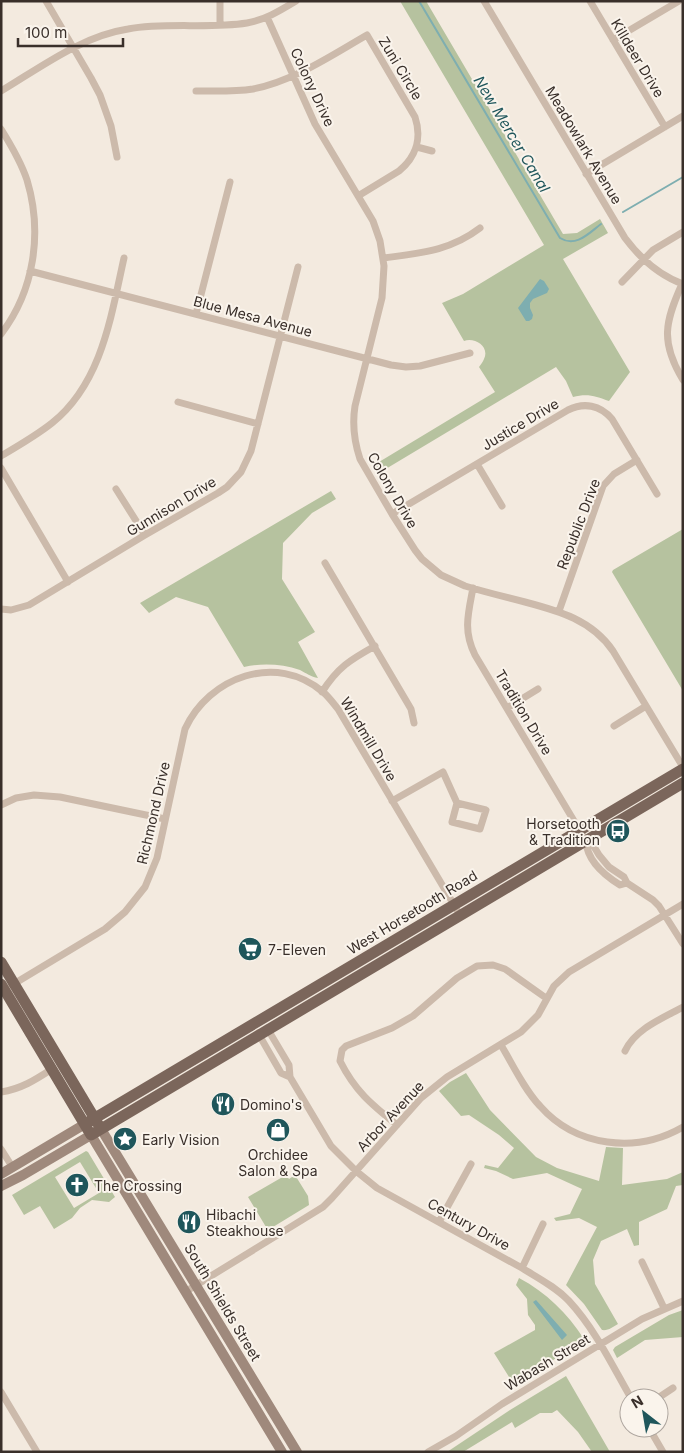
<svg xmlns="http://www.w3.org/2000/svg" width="684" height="1453" viewBox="0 0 684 1453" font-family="Inter,sans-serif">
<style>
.green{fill:#b6c29f;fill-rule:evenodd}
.water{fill:#7eaeb0}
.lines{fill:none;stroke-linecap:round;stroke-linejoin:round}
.stream{stroke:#7eaeb0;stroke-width:2}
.street{stroke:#ccbaab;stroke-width:7}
.secondary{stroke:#9f897c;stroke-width:10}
.primary{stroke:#7b665b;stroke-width:11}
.labels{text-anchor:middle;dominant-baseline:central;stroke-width:4;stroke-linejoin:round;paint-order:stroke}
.street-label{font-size:14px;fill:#392f2a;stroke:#faf4ec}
.poi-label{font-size:14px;fill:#392f2a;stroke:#faf4ec;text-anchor:start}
.water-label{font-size:15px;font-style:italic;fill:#1f565b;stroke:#faf4ec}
</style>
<rect width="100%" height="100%" fill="#f3eadf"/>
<!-- green -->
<path class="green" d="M400,1H426L563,234L577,233L600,219L608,233L563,259L630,372L609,401C596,396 587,393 573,397L566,381L556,367L379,473L374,465L495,392L479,367C481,364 483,362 484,359C490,347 475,337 464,341L442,303L463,294L544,245Z
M331,491L336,499L312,513L283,543L282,579L315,632L298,642L318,678C311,677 306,673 300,670C282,664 262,663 244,667L208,607L176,597L149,613L140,603Z
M683,529V691L612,572L613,570Z
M466,1073L490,1110L536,1157L557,1168L599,1181L606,1147L623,1148L622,1185L667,1179L683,1172V1185L676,1186L667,1209L639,1222V1245L634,1246L627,1229L601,1241L593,1260L595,1284L618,1324C613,1327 608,1331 602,1330L584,1304L566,1285L597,1227L579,1218L556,1221L554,1218L570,1214L582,1189L547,1173L513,1179L496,1171L484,1168L485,1165L498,1168L514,1148L499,1135L469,1115L461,1116L439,1091L450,1082Z
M86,1151L88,1152L115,1197L109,1202L92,1200L80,1208L72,1218L54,1229L40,1206L24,1215L12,1195ZM80,1162L99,1193L74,1208L55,1177Z
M286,1175L289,1179L295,1175L308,1196L309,1205L273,1227H266L248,1197Z
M519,1278C547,1293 567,1313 584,1339L583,1341L514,1385L494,1353L535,1330V1325L528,1315L527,1299L516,1285Z
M683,1310V1337L645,1340L617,1358L613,1350L615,1347L669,1315Z
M566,1376L610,1452H592L578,1432L557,1410L552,1413H540L515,1428L512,1422L463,1452H447L510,1410Z"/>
<!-- water -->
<path class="water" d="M540,279L544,281L549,289L547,293L533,299L530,303V308L533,315L532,319L529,321H526L518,308Z
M536,1300L567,1335L562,1340L533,1302Z"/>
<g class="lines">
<!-- stream -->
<path class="stream" d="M419,1L560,238C576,248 589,233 601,224
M623,212L683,177"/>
<!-- street -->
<path class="street" d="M46,1L91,78L100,95L111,126L117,157
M484,1L625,238C640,258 658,275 683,284
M590,1L665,127
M267,17L315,124L373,221L380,241L384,266L382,298L355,406C352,425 354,441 360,459L392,514L415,550L422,559L441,575L465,586C485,592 505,597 525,602C559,611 592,620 613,651L683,767
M220,25V1
M613,40L679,1
M1,91C41,67 82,36 128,29C167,22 208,29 247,23C265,20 281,10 296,1
M196,91C214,91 234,92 253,89C294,81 332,55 367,35L415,117C422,138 416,157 399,171L358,196
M1,129C11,145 21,162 27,180C43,233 34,291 1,334
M417,147L432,151
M586,174L683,116
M384,258C420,253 450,251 480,228
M30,271L391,365L406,367L420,366L470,353
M622,282L653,250L683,232
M682,284C665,322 660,342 683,380
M196,314L230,182
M178,402L258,424
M1,456C18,446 37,435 52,423C102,383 111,316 124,258
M477,464L502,506
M1,468L68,582
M116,489L145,535
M392,514L568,410C584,402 600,405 612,419L657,494
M325,563L411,709L414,723
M473,588C468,614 463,631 475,655L586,841C587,861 604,875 620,885L627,883
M1,609L11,610L29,605L145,535L218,493L227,487L241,472L251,451L298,267
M559,611L603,486L614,474L637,460
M322,692C338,667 350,660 375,646
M507,708L538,689
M614,726L646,706
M392,801L443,772L457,803L452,822L480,829L486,810L457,803
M1,805L16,798L34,795L60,797L165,819
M586,841L593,845L599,855L609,867L624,877L627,883L653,900L659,906L683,944
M12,985L105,929L125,912L145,887L157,858L185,729C209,677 276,652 323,692C329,697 333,703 338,709L460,915
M267,1028L289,1065L290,1077L331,1146L356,1171L377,1188L522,1268C538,1278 556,1287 569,1301C595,1329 612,1365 631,1398
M258,1033L281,1073L290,1077
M501,1045C513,1065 524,1089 540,1106C576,1147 636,1154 683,1127
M625,1051C635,1029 663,1018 683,1007
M1,1092C21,1089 35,1080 52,1069
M397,1125C371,1104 355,1091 340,1061L342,1050L346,1046L392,1028L413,1016L457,978L477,966L493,965L505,969L546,998
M1,1149L13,1168
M439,1222L471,1164
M642,1262L664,1308
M522,1268L543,1224
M185,1292L323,1207L332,1198L421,1098L447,1077L521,1032L538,1015L554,986L569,972L683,904
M1,1392L37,1452
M658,1398L673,1388
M649,1428L663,1452
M428,1452L456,1436L502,1404L642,1319L683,1301"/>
<!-- secondary -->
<path class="secondary" d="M101,1129L297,1452
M1,1174L85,1124
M1,1186L23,1175L91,1135L282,1452"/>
<!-- primary -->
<path class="primary" d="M1,962L98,1124
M1,984L91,1135L683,783
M85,1124L683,769"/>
</g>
<!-- icons -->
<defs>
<g id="bus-disc" transform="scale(1.25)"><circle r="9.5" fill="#1f565b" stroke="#faf4ec"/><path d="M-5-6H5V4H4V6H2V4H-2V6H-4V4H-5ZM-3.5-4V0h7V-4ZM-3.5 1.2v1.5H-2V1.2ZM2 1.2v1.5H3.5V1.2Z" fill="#fff"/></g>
<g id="supermarket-disc" transform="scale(1.25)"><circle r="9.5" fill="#1f565b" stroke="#faf4ec"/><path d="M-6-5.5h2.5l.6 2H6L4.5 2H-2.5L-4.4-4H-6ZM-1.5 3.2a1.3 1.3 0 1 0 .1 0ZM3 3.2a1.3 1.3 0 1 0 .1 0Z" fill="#fff"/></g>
<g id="restaurant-disc" transform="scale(1.25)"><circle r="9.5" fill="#1f565b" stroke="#faf4ec"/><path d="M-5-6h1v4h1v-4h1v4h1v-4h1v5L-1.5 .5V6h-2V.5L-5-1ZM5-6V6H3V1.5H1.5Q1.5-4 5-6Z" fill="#fff"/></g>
<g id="shop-disc" transform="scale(1.25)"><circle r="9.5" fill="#1f565b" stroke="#faf4ec"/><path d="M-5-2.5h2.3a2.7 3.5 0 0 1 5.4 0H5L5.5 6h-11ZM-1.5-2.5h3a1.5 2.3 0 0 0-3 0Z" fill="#fff"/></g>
<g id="sight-disc" transform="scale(1.25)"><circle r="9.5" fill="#1f565b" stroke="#faf4ec"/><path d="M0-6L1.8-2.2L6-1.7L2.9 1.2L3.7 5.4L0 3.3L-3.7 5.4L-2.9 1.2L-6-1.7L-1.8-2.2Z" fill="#fff"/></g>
<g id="church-disc" transform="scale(1.25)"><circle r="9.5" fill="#1f565b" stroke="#faf4ec"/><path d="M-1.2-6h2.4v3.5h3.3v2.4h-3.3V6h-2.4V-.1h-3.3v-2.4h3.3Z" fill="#fff"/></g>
</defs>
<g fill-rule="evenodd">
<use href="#bus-disc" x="618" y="831"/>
<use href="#supermarket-disc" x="250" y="949"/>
<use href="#restaurant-disc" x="223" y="1104"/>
<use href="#shop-disc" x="278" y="1130"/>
<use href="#sight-disc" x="125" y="1139"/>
<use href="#church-disc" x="77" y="1185"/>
<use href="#restaurant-disc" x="189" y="1222"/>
</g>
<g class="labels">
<!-- street labels -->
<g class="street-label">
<text transform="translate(638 58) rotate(59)">Killdeer Drive</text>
<text transform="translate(401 68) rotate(59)">Zuni Circle</text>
<text transform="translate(313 87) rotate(65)">Colony Drive</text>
<text transform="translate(584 145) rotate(59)">Meadowlark Avenue</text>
<text transform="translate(253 316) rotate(15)">Blue Mesa Avenue</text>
<text transform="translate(520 424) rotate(-31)">Justice Drive</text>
<text transform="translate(393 490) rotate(60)">Colony Drive</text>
<text transform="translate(171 506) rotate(-31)">Gunnison Drive</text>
<text transform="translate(578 524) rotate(-69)">Republic Drive</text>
<text transform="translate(524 712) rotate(59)">Tradition Drive</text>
<text transform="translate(369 739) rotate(59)">Windmill Drive</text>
<text transform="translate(153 813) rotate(-77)">Richmond Drive</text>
<text transform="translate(412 912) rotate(-31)">West Horsetooth Road</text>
<text transform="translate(390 1116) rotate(-47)">Arbor Avenue</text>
<text transform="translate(469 1224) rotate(29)">Century Drive</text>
<text transform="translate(223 1302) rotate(59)">South Shields Street</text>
<text transform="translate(547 1362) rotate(-31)">Wabash Street</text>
</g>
<!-- poi labels -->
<g class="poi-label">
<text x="600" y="823" text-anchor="end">Horsetooth<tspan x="600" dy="16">&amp; Tradition</tspan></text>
<text x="268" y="949">7-Eleven</text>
<text x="240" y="1104">Domino's</text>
<text x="142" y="1139">Early Vision</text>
<text x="278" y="1154" text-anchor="middle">Orchidee<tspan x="278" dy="16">Salon &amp; Spa</tspan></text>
<text x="94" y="1185">The Crossing</text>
<text x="206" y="1214">Hibachi<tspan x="206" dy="16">Steakhouse</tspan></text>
</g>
<!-- water labels -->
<g class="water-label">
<text transform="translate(512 134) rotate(59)">New Mercer Canal</text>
</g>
</g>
<!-- border -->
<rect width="684" height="1453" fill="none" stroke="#392f2a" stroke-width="5"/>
<!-- north arrow -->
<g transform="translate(644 1413) rotate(329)"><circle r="24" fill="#faf4ec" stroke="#ada59e"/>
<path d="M0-4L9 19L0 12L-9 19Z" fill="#1f565b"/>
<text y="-8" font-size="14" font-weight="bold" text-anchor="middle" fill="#392f2a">N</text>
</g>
<!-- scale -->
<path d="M18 38v8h105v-8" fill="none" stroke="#392f2a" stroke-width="2.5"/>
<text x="25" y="38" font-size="15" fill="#392f2a" stroke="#faf4ec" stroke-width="4" paint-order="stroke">100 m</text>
</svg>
